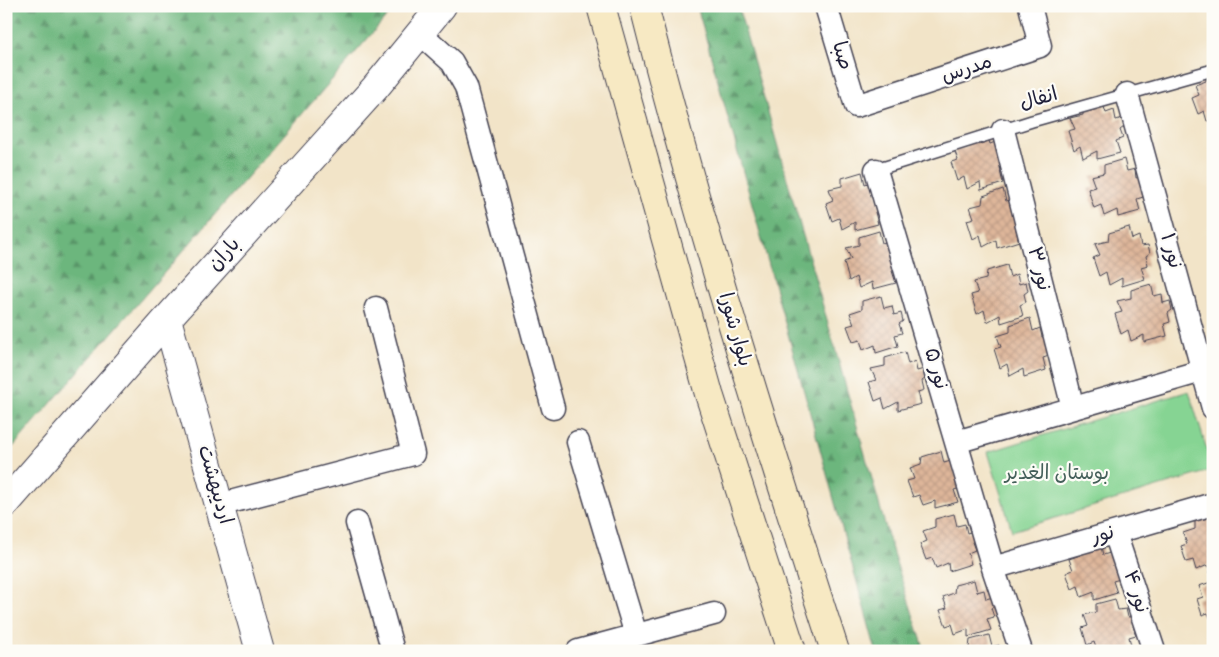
<svg xmlns="http://www.w3.org/2000/svg" width="1219" height="657" viewBox="0 0 1219 657" font-family="'Indie Flower','Playpen Sans Arabic',sans-serif">
<style>
.green{fill:#86d493;stroke:#547b67}
.forest{fill:url(#forest-firs);stroke:#476c5c}
.building{fill:url(#building-cross-hatch)}
.lines{fill:none;stroke-linecap:round;stroke-linejoin:round}
.service-casing{stroke:#413f50;stroke-width:14}
.minor-casing{stroke:#413f50;stroke-width:25}
.tertiary-casing{stroke:#413f50;stroke-width:30}
.secondary-casing{stroke:#413f50;stroke-width:30}
.service{stroke:#fff;stroke-width:11}
.minor{stroke:#fff;stroke-width:22}
.tertiary{stroke:#fff;stroke-width:28}
.secondary{stroke:#f7e9c3;stroke-width:28}
.labels{text-anchor:middle;dominant-baseline:central;stroke-width:4.5;stroke-linejoin:round;paint-order:stroke}
.street-label{font-size:20px;fill:#22223b;stroke:#fdfcf7}
.park-label{font-size:20px;fill:#45605a;stroke:#fdfcf7}
</style>
<defs>
<pattern id="forest-firs" width="22" height="20" patternUnits="userSpaceOnUse" patternTransform="scale(1.25)"><rect width="22" height="20" fill="#6cb67d"/><path d="M5 1l3.5 6h-7zM16 11l3.5 6h-7z" fill="#589468"/></pattern>
<pattern id="building-cross-hatch" width="8" height="8" patternUnits="userSpaceOnUse" patternTransform="scale(1.25)"><rect width="8" height="8" fill="#deb69a"/><path d="M0 0l8 8M0 8l8-8" fill="none" stroke="#be9c86"/></pattern>
</defs>
<rect width="100%" height="100%" fill="#fdfcf7"/>
<filter id="ink" filterUnits="userSpaceOnUse"><feTurbulence type="fractalNoise" baseFrequency=".02" numOctaves="2"/><feDisplacementMap in="SourceGraphic" scale="10" xChannelSelector="R" yChannelSelector="G"/><feConvolveMatrix kernelMatrix="1 2 1 2 8 2 1 2 1" color-interpolation-filters="sRGB"/></filter>
<filter id="wash" filterUnits="userSpaceOnUse"><feTurbulence type="fractalNoise" baseFrequency=".0096" numOctaves="4" result="noise"/><feDisplacementMap in="SourceGraphic" scale="20" xChannelSelector="R" yChannelSelector="G"/><feGaussianBlur stdDeviation="1.12" result="paint"/><feColorMatrix in="noise" values="0 0 0 0 0 0 0 0 0 0 0 0 0 0 0 0 0 1.4 0 .05"/><feComposite in="paint" operator="in"/></filter>
<g filter="url(#wash)">
<rect width="100%" height="100%" fill="#f2e4c8"/>
<!-- green -->
<path class="green" d="M1189,391L1213,470L1012,531L988,452Z"/>
<!-- forest -->
<path class="forest" d="M6,6H396L6,455Z
M697,6H738L893,553L925,651H876Z"/>
<g id="blocks">
<!-- building -->
<path class="building" d="M1213,71V120L1207,121L1204,111L1198,114L1192,98L1199,95L1195,85L1206,81L1207,73Z
M1103,104L1106,113L1114,110L1116,120L1123,118L1124,127L1120,130L1123,138L1116,141L1120,153L1097,159V151L1083,158L1080,146L1074,150L1068,131L1075,129L1070,118L1083,115V110Z
M988,137L990,144L998,141L1006,169L1000,171L1003,183L981,190L980,182L967,189L964,177L957,181L951,162L958,160L954,149L967,148V144Z
M1124,159L1127,171L1135,169L1136,178L1143,176L1145,185L1141,188L1143,197L1137,199L1140,211L1118,217L1117,210L1104,216L1101,205L1094,208L1088,189L1095,187L1091,176L1104,173V165Z
M862,172L865,184L873,181L881,210L875,212L878,224L855,230V222L842,229L839,218L832,221L826,203L833,200L829,189L842,186V178Z
M1003,189L1006,201L1013,199L1022,227L1016,229L1019,241L997,248L996,240L983,247L980,235L973,239L967,220L974,218L970,207L982,204L983,196Z
M1129,227L1132,239L1139,236L1141,246L1148,245L1150,253L1146,256L1148,265L1141,267L1145,279L1122,286V278L1109,285L1106,272L1099,276L1093,258L1100,255L1095,244L1108,241L1109,233Z
M879,231L882,243L890,241L898,269L892,271L896,283L873,289L872,282L859,288L856,277L849,281L844,262L851,259L846,248L859,245V237Z
M1007,265L1010,277L1017,274L1019,284L1026,282L1028,291L1024,294L1026,302L1020,305L1023,316L1001,323L1000,315L987,322L984,310L977,314L971,295L978,293L974,282L986,279L987,271Z
M1151,284L1154,296L1162,294L1163,303L1170,301L1172,310L1168,313L1170,322L1164,324L1167,336L1144,342V335L1131,341L1128,330L1121,334L1115,314L1122,312L1117,301L1131,298V290Z
M881,296L884,308L892,306L894,315L901,313L903,321L899,324L902,333L895,335L898,346L876,353L875,345L863,350L860,340L853,342L847,326L854,324L850,313L862,309V301Z
M1030,318L1033,331L1040,328L1042,337L1049,336V356L1043,358L1046,370L1024,377L1023,369L1010,376L1007,364L1000,368L994,349L1001,347L997,336L1010,332V325Z
M905,352L908,364L915,361L917,371L924,369L926,378L922,381L924,390L918,392L921,404L898,410V402L885,409L882,398L875,401L869,382L876,380L871,369L885,366V358Z
M941,451L944,463L951,461L961,488L954,490L958,502L935,508V501L923,505L919,495L913,497L907,481L914,479L910,468L921,464L922,457Z
M954,514L957,526L965,524L967,533L974,531L976,539L972,542L975,550L968,553L971,564L949,571L948,563L936,568L932,558L926,560L920,544L927,541L923,531L935,527V519Z
M1213,517V624L1208,613L1202,615L1197,599L1203,597L1199,586L1211,582V573H1209L1208,565L1196,570L1193,560L1186,562L1181,546L1187,544L1183,533L1195,529V521Z
M1100,543L1103,555L1110,553L1112,561L1119,559L1120,579L1113,581L1117,593L1094,600V592L1081,597L1078,586L1072,589L1066,573L1073,570L1069,559L1080,555L1081,548Z
M974,580L977,592L984,590L986,599L993,597L995,605L991,608L994,617L987,619L991,630L968,637V629L955,634L952,624L946,626L940,610L947,608L943,597L954,593L955,585Z
M1115,599L1118,610L1126,609L1128,617L1135,616L1137,624L1133,626L1136,635L1129,637L1132,649L1110,651L1109,648L1097,651L1094,642L1087,645L1082,628L1088,626L1084,615L1096,612V604Z
M989,635L992,647L999,645L1001,651H963L969,648L970,640Z"/>
</g>
</g>
<g filter="url(#ink)">
<use href="#blocks" fill-opacity="0" stroke="#413f50" stroke-width="1"/>
<g class="lines">
<!-- service casing -->
<g class="service-casing">
<path id="service" d="M876,170L1032,121L1213,70"/>
</g>
<!-- minor casing -->
<g class="minor-casing">
<path id="minor" d="M826,6L856,106L1040,46L1030,6
M420,33L452,62L466,87L553,408
M1127,94L1213,408
M1003,130L1073,408
M876,170L993,568L1021,651
M578,442L636,635
M956,442L1202,371
M219,505L413,454L376,308
M357,523L393,651
M1115,533L1154,651
M993,568L1213,504
M578,651L714,614"/>
</g>
<!-- tertiary casing -->
<g class="tertiary-casing">
<path id="tertiary" d="M167,319L260,651
M6,503L167,319L375,88L442,6"/>
</g>
<!-- secondary casing -->
<g class="secondary-casing">
<path id="secondary" d="M601,6L709,394L792,651
M644,6C699,224 766,437 835,651"/>
</g>
<!-- service -->
<use href="#service" class="service"/>
<!-- minor -->
<use href="#minor" class="minor"/>
<!-- tertiary -->
<use href="#tertiary" class="tertiary"/>
<!-- secondary -->
<use href="#secondary" class="secondary"/>
</g>
</g>
<g class="labels">
<!-- street labels -->
<g class="street-label">
<text transform="translate(841 56) rotate(74)">صبا</text>
<text transform="translate(967 70) rotate(-18)">مدرس</text>
<text transform="translate(1039 100) rotate(-16)">انفال</text>
<text transform="translate(1170 251) rotate(75)">نور ۱</text>
<text transform="translate(225 255) rotate(-48)">باران</text>
<text transform="translate(1038 269) rotate(76)">نور ۳</text>
<text transform="translate(734 330) rotate(74)">بلوار شورا</text>
<text transform="translate(935 369) rotate(74)">نور ۵</text>
<text transform="translate(214 485) rotate(74)">اردیبهشت</text>
<text transform="translate(1103 536) rotate(-16)">نور</text>
<text transform="translate(1135 592) rotate(72)">نور ۴</text>
</g>
<!-- park labels -->
<g class="park-label">
<text x="1057" y="474">بوستان الغدیر</text>
</g>
</g>
<!-- margin -->
<rect width="1219" height="657" fill="none" stroke="#fdfcf7" stroke-width="25"/>
</svg>
